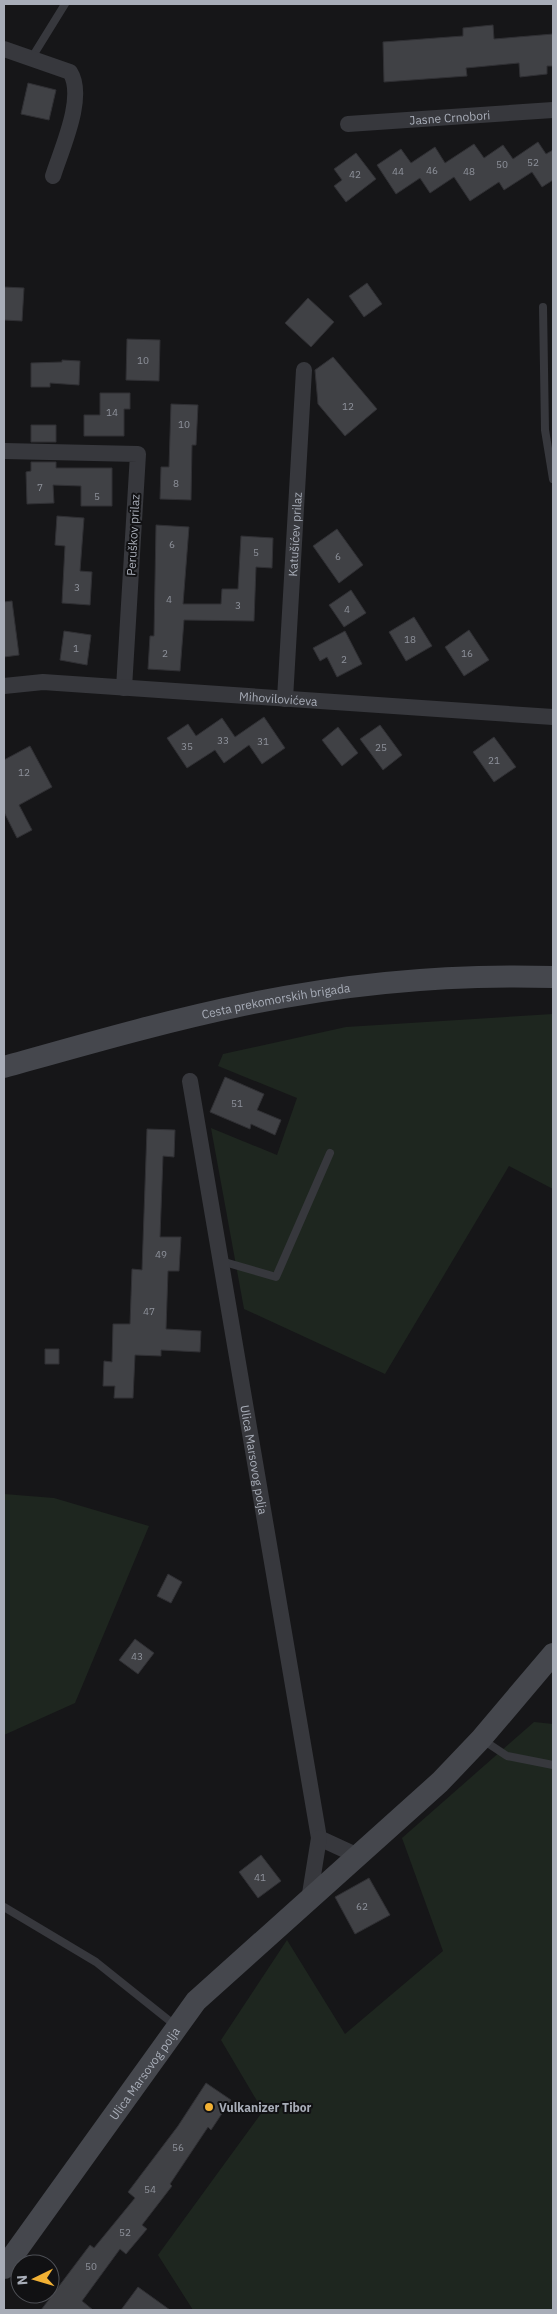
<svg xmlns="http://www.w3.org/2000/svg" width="557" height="2314" viewBox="0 0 557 2314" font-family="'IBM Plex Sans',sans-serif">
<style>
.green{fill:#1e261f}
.building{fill:#404145;stroke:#303034}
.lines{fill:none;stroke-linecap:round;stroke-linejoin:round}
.lane{stroke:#37383d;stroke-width:8}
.street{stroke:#37383d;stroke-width:16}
.secondary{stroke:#45474d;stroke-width:22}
.poi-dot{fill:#f2b134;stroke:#111113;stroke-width:2}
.labels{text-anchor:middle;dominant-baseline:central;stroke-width:4;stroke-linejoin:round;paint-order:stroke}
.number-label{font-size:10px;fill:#8e929b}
.street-label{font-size:12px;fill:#a8adb8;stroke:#111113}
.poi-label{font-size:12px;font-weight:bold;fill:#a8adb8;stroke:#111113;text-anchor:start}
</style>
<rect width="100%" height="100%" fill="#161618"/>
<!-- green -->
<path class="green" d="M553,1014V1189L509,1166L385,1374L244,1309L211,1128L277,1155L297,1098L218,1066L223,1054L346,1027Z
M4,1494L54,1498L149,1526L75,1703L4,1735Z
M534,1722L553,1724V2310H193L158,2255L263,2111L221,2040L287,1940L345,2034L443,1951L402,1838Z"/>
<!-- building -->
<path class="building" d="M493,25L494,39L553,34V66H547V74L520,77L519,63L466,68L467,76L384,82L383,42L463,36V28Z
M28,83L56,90L49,120L21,114Z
M538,142L546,154L553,150V180L542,187L532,172L504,190L499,182L470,201L454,177L430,193L420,178L396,194L377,165L401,149L411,163L435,147L445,163L474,144L484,158L503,145L513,159Z
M356,153L376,179L346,202L334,186L342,180L334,169Z
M367,283L382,304L364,317L349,296Z
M4,287L24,288L22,321L4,320Z
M308,298L334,322L311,347L285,323Z
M127,339L160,340L159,381L126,380Z
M333,357L377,409L345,436L318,404L315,370Z
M62,360L80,361L79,385L50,383V387H31V363L62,362Z
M100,393H130V409H124V436H84V415H100Z
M171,404L198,405L196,445H192L191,500L160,499L161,467H169Z
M31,425H56V442H31Z
M31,462H56V468H112V506H81V486L53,485L54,503L27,504L26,472L31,471Z
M57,516L84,518L80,571L92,572L90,605L62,603L65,546L55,545Z
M156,525L189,527L183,604H221L222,589H238L241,536L273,538L272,568L256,567L254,621L184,620L180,671L148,669L150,636H154Z
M337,529L363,565L339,583L313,546Z
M351,590L366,613L344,627L329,605Z
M12,601L19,655L4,657V602Z
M414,617L432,646L406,661L389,632Z
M469,630L489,660L464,676L445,647Z
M64,631L91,635L87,665L60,660Z
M345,631L362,664L337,677L327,657L320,661L313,648Z
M264,717L285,748L262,764L249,745L224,763L215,750L187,768L167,738L188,724L196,736L222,718L235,737Z
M380,725L402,755L383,770L360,739Z
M338,727L358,753L342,766L322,740Z
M494,737L516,767L494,782L473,752Z
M30,746L52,787L19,805L32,830L17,838L4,812V760Z
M225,1077L264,1094L257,1110L281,1120L275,1135L251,1124L250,1129L210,1112Z
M147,1129L175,1130L174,1157L163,1156L160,1237H181L179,1271H168L166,1329L201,1331L200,1352L161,1350V1356L135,1355L133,1398H114L115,1386H103L104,1361L112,1362L113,1324H130L132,1269L142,1270Z
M45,1349H59V1364H45Z
M168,1574L182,1582L171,1603L157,1596Z
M135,1639L154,1653L138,1674L119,1660Z
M261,1855L281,1881L258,1898L239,1872Z
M369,1878L390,1915L355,1934L335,1897Z
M206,2083L231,2100L211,2130L208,2127L170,2184L172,2186L142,2225L147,2229L126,2254L120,2249L82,2301L93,2310H41L90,2245L94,2248L135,2198L128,2192L178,2126Z
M138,2287L170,2310H121Z"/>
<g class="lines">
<!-- lane -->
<path class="lane" d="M31,59L65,4
M543,307L545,430L553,479
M221,1261L276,1277L330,1153
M483,1740L507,1756L553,1765
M4,1907L96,1962L176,2026"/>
<!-- street -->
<g class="street">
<path d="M4,49L70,72C86,97 61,150 53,176"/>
<path id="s1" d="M348,124L553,110"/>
<path d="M4,451L138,454L124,688"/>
<path id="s2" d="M4,686L43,682L553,717"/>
<path id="s3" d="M285,699L304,370"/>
<path id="s4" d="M190,1081L319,1838L358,1856"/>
<path d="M309,1900L319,1838"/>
</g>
<!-- secondary -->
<g class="secondary">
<path id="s5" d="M4,1067C86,1044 169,1020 253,1003C351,983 453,974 553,977"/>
<path id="s6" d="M4,2268L196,2001L440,1782L481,1739L553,1654"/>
</g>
</g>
<!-- markers -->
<circle class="poi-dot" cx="209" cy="2107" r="5"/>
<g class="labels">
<!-- number labels -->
<g class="number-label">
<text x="533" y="162">52</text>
<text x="502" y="164">50</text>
<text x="432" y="170">46</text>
<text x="398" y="171">44</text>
<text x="469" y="171">48</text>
<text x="355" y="174">42</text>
<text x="143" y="360">10</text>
<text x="348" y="406">12</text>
<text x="112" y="412">14</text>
<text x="184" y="424">10</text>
<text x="176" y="483">8</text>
<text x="40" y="487">7</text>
<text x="97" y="496">5</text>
<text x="172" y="544">6</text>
<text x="256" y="552">5</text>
<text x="338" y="556">6</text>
<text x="77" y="587">3</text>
<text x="169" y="599">4</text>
<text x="238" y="605">3</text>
<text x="347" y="609">4</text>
<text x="410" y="639">18</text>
<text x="76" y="648">1</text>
<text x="165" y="653">2</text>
<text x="467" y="653">16</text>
<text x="344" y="659">2</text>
<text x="223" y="740">33</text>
<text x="263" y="741">31</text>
<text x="187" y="746">35</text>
<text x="381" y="747">25</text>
<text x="494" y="760">21</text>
<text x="24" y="772">12</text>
<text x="237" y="1103">51</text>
<text x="161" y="1254">49</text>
<text x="149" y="1311">47</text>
<text x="137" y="1656">43</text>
<text x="260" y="1877">41</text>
<text x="362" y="1906">62</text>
<text x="178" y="2147">56</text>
<text x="150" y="2189">54</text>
<text x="125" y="2232">52</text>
<text x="91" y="2266">50</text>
</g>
<!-- street labels -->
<g class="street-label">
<text stroke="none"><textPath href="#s1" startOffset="102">Jasne Crnobori</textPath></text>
<text transform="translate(133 535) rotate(-87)">Peruškov prilaz</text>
<text stroke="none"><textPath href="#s3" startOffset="165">Katušićev prilaz</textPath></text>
<text stroke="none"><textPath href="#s2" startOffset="275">Mihovilovićeva</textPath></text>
<text stroke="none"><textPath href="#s5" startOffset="280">Cesta prekomorskih brigada</textPath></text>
<text stroke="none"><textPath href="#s4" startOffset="384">Ulica Marsovog polja</textPath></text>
<text stroke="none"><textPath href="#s6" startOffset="240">Ulica Marsovog polja</textPath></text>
</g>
<!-- poi labels -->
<g class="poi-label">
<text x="219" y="2107">Vulkanizer Tibor</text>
</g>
</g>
<!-- border -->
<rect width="557" height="2314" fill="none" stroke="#a8adb8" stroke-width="10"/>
<!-- north arrow -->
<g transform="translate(35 2279) rotate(265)"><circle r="24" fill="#111113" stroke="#4d4f55"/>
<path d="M0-4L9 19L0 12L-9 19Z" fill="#f2b134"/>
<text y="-8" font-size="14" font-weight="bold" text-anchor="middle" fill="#a8adb8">N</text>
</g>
</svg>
